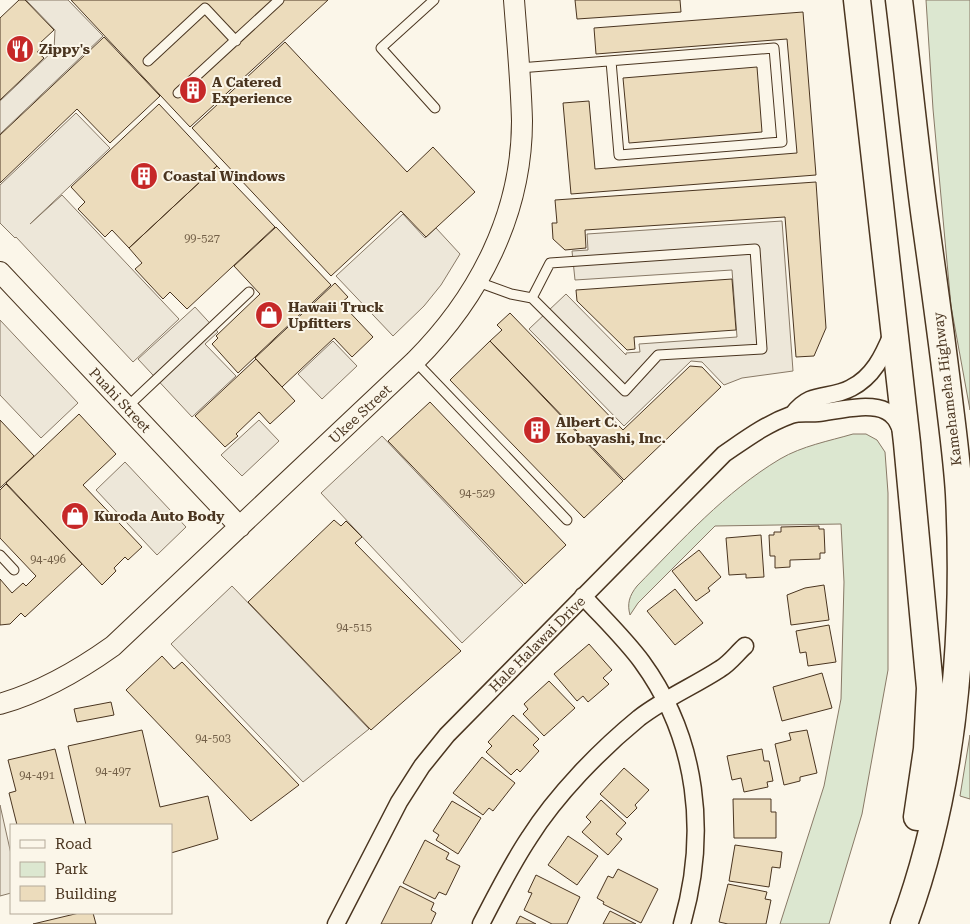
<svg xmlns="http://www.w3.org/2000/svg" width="970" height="924" viewBox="0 0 970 924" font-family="'Roboto Serif',serif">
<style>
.green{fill:#dce7d0;stroke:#887966}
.parking{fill:#ede7d9;stroke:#887966}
.building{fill:#ecdcbc;stroke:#4a3520}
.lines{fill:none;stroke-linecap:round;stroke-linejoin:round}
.service-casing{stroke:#4a3520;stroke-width:11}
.minor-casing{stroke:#4a3520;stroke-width:19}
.tertiary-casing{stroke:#4a3520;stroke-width:22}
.primary-casing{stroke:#4a3520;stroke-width:29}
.service{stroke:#fbf6e9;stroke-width:9}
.minor{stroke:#fbf6e9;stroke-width:16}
.tertiary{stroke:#fbf6e9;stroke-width:20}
.primary{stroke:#fbf6e9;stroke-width:26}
.labels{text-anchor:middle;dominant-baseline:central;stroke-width:4;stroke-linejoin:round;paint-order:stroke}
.number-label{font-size:11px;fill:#725f47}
.poi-label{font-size:14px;font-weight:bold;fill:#4a3520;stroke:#fbf6e9;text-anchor:start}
.street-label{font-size:14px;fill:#4a3520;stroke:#fbf6e9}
</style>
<rect width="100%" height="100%" fill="#fbf6e9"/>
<!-- green -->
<path class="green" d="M926,0H970V410L951,306L933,109Z
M853,434H866L877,440L885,452L888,493V670L862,814L829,924H780L824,786L841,699L844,582L841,524L715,526L638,603L630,615C627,604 629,596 637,586C682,540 725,492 780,459C802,446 829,441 853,434Z
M970,735V799L960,796Z"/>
<!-- parking -->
<path class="parking" d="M26,0H68L103,36L0,134V101L54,50L55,30Z
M76,113L110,148L30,224L62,195L179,319L133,362L16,237L15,238L0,223V185Z
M403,214L425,238L436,228L460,254L441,285L424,306L393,336L336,276Z
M782,221L793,371L742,378L724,385L702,362L691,361L624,426L529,329L566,294L626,355V353L640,352L639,344L737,337L732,270L575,280L572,251L588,250L587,234Z
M195,307L218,332L205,344L236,376L192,417L138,359Z
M0,320L78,403L41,438L0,395Z
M333,341L357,366L322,399L298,374Z
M259,420L279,441L242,476L221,455Z
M382,436L523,585L462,643L321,493Z
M125,462L186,527L157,555L96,490Z
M232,586L369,729L303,782L171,644Z
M0,805L11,854V893L0,896Z"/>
<!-- building -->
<path class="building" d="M19,0H25L54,30L40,43L43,46L37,52L44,58L0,100V18Z
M71,0H328L190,127Z
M575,0H680L681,12L577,19Z
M803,12L816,175L571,194L563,103L589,101L595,169L797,153L787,39L596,54L594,28Z
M104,37L160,96L110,143L77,109L0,183V135Z
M285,42L407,172L433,147L475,192L426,237L401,211L331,276L192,128Z
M757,67L762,132L629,143L623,78Z
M159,104L217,166L129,248L112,230L105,237L78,209L85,202L71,187Z
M217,166L275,227L187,309L170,292L163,299L135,269L142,263L129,248Z
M816,182L826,328L814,356L796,357L785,217L585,230L586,248L565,250L553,239L552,223H557L555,200Z
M276,227L331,285L238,373L212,344L218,338L216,336L260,294L234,266Z
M732,279L736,330L634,337L635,349L627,350L577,301L576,290Z
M335,283L348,297L341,303L373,337L352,357L334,338L282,387L255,358Z
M510,313L623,430L690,366L702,367L721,387L624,480L490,341L502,330L497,325Z
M490,341L623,481L584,518L450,380Z
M256,359L295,401L270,424L259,412L236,434L238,436L225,447L195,416Z
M430,402L566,545L525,584L388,441Z
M79,414L116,454L83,485L142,547L128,560L125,557L114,568L116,571L102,585L6,483Z
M0,420L34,456L0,488Z
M6,484L82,564L25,617L21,613L10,624L0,625V579L12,593L23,583L26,586L36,576L0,538V490Z
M334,520L341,526L346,521L362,537L355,543L461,651L371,730L248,602Z
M819,526V529H824L825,553H820V559L790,560V567L775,568V556H770L769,535H774V532H781V527Z
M761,535L764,577L746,578V574L729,575L726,538Z
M699,550L721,577L708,588L710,591L696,601L672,571Z
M824,585L829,620L791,625L787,595L805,588Z
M675,589L703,623L675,645L647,611Z
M829,625L836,662L808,666L806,652L800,653L796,631Z
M589,644L612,670L603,678L609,684L588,702L583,696L577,701L554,674Z
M162,656L174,669L182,662L299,785L251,821L126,690Z
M822,673L832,708L782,721L773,687Z
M549,681L575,708L544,736L523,714L528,709L524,704Z
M111,702L114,715L77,722L74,709Z
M513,715L539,739L533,745L539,751L520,772L517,769L511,775L486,752L492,746L488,742Z
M142,730L160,807L208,796L218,839L171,853V825H86L68,746Z
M807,730L817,773L800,777V781L784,785L775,744L791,740L789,733Z
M55,749L74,825H17L9,793L16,791L8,760Z
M762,749L764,761H769L773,781L767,782L768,787L744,792L741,778L732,780L727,756Z
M482,757L515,783L493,811L489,808L483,815L453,793Z
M624,768L649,790L635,805L637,808L627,818L600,794Z
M733,799H771V812H776V838H734Z
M601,800L626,823L616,834L622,839L608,855L582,832L591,822L586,817Z
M452,801L481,818L458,854L436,840L439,835L433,831Z
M568,836L598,856L577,885L548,865Z
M425,840L449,853L446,859L460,866L446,895L439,892L435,899L403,883Z
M735,845L782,852L780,868L772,867L769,887L729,881Z
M618,869L658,889L641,923L603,904L604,902L597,898L608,876L613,878Z
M536,875L580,897L567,924H552L524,910L532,893L528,892Z
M728,884L767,892L765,899L771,900L766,924H728L719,922Z
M400,886L434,903L431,910L436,913L431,924H381Z
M610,911L636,924H603Z
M79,913H93L96,924H33Z
M520,916L536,924H516Z"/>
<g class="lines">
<!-- service casing -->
<g class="service-casing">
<path id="service" d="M434,0L381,48L435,108
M148,61L205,8L236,41
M519,68L774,48L782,142L619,155L611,61
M178,93L279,0
M478,282L511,294L532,298L625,391L658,355L762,349L755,249L550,263L532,298
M415,361L567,520
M127,407L249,292
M0,555L14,570"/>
</g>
<!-- minor casing -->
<g class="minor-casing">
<path id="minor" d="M793,414C811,390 829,400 851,388C873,377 883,356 892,334
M583,596C603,618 625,639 642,662C698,739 708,834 682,924
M336,924L399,802L422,766L447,735L724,454C746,439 766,424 791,415C799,412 809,414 818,413C836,411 869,402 886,411C895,415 898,423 902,432
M481,924C496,895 511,865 529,838C556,795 600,750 639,718C665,698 694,686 720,669C730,663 737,653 745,646"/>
</g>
<!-- tertiary casing -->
<g class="tertiary-casing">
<path id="tertiary" d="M0,272L240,527
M0,704C42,692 78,671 113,646L415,361C479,297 522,214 522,121C521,81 517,40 514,0"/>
</g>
<!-- primary casing -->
<g class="primary-casing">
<path id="primary" d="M857,0L907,443L930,688L927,749L917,817
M899,0C908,73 915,146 925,219C933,276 941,334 948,391C952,425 957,460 959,494C966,638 954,788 904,924"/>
</g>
<!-- service -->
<use href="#service" class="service"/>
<!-- minor -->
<use href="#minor" class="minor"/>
<!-- tertiary -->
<use href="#tertiary" class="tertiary"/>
<!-- primary -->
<use href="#primary" class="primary"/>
</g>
<!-- icons -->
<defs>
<g id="restaurant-disc" transform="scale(1.4375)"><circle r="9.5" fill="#c62828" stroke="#fbf6e9"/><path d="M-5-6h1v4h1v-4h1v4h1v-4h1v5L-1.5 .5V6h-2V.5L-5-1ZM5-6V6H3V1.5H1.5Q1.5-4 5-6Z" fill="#fff"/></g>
<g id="building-disc" transform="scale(1.4375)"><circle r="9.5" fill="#c62828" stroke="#fbf6e9"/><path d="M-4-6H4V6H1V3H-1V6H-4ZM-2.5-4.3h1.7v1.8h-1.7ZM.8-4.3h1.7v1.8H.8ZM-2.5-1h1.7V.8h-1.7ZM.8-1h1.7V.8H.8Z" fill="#fff"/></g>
<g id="shop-disc" transform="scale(1.4375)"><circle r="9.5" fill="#c62828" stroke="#fbf6e9"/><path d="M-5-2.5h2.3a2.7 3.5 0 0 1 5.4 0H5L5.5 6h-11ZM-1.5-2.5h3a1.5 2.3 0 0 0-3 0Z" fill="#fff"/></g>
</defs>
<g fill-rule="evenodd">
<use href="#restaurant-disc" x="20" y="49"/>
<use href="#building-disc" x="193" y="90"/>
<use href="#building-disc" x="144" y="176"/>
<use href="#shop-disc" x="269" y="315"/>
<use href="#building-disc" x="537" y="430"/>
<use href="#shop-disc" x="75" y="516"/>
</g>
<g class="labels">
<!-- number labels -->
<g class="number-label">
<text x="202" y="238">99-527</text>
<text x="477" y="493">94-529</text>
<text x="48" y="559">94-496</text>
<text x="354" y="627">94-515</text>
<text x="213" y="738">94-503</text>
<text x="113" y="771">94-497</text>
<text x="37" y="775">94-491</text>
</g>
<!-- poi labels -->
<g class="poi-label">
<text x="39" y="49">Zippy's</text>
<text x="212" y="82">A Catered<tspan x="212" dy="16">Experience</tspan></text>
<text x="163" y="176">Coastal Windows</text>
<text x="288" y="307">Hawaii Truck<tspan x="288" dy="16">Upfitters</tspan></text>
<text x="556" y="422">Albert C.<tspan x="556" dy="16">Kobayashi, Inc.</tspan></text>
<text x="94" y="516">Kuroda Auto Body</text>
</g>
<!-- street labels -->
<g class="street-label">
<text transform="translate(947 389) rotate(-97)">Kamehameha Highway</text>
<text transform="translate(120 400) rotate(47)">Puahi Street</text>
<text transform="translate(360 414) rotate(-43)">Ukee Street</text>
<text transform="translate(537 644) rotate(-45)">Hale Halawai Drive</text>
</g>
</g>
<!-- legend -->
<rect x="10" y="824" width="162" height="90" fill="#fbf6e9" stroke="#b4a999"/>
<rect x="20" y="840" width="25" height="8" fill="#fbf6e9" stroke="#b4a999"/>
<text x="55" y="849" font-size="15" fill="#4a3520">Road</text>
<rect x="20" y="862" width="25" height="15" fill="#dce7d0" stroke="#b4a999"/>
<text x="55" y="874" font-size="15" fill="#4a3520">Park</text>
<rect x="20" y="886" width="25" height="15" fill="#ecdcbc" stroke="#b4a999"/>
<text x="55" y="899" font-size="15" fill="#4a3520">Building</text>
</svg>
